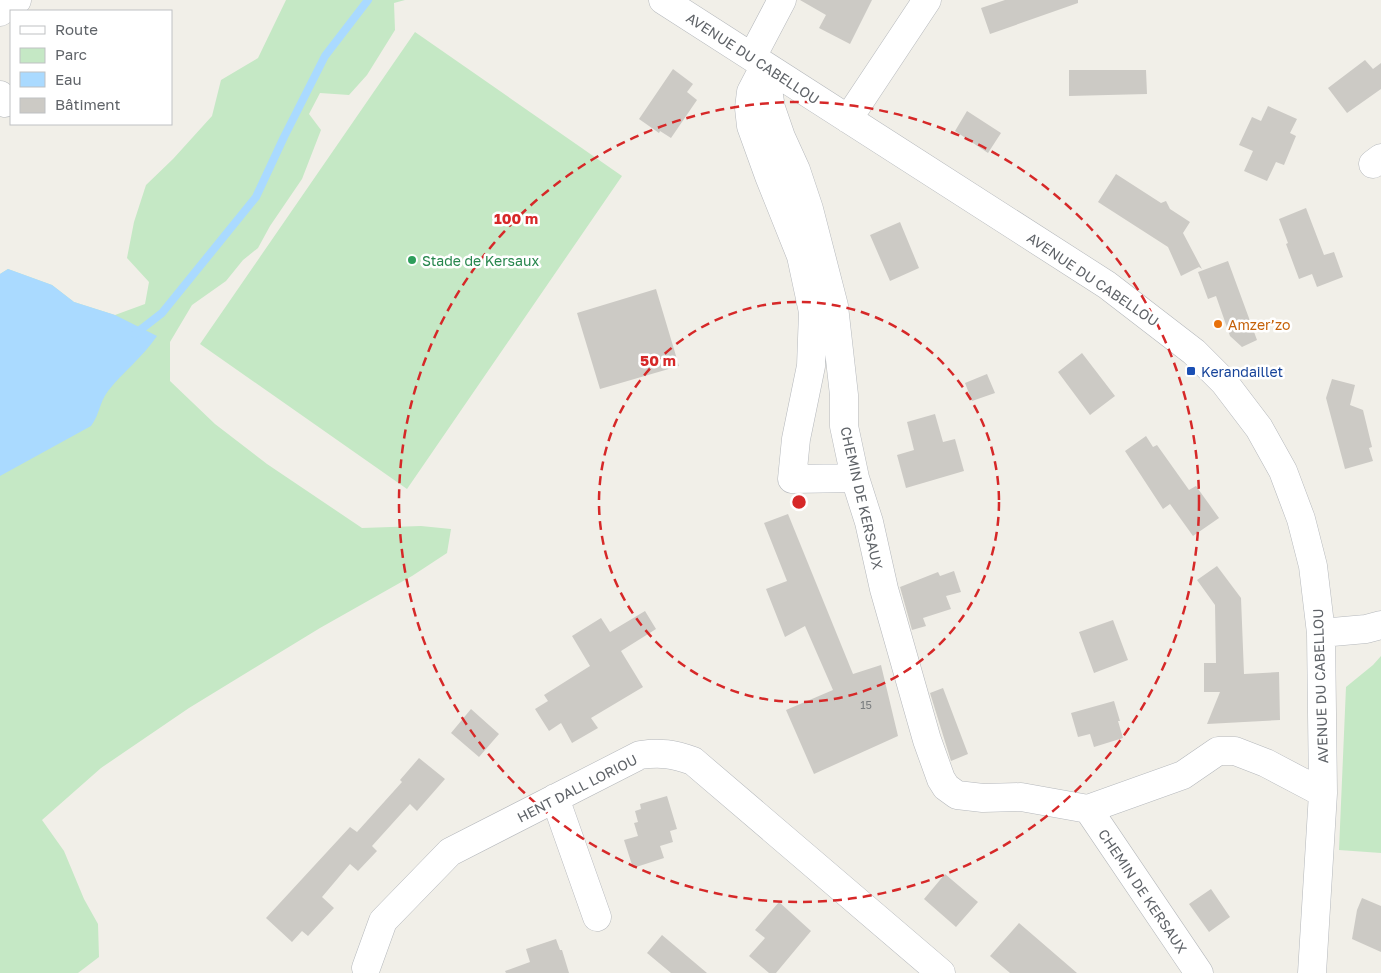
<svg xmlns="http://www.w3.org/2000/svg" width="1381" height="973" viewBox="0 0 1381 973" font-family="'Golos Text',sans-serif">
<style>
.green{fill:#c5e8c5}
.water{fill:#aadaff}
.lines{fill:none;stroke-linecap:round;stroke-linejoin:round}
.stream{stroke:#aadaff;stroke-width:8}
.building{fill:#cccac5}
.street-casing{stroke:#b5b8bc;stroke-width:29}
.street{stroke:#fff;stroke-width:28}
.ring{fill:none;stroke:#d62828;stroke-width:2.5;stroke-dasharray:9 6}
.leisure-dot{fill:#2e9e5b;stroke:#fff;stroke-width:2}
.food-dot{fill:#e8710a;stroke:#fff;stroke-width:2}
.transit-dot{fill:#1a4fb4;stroke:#fff;stroke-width:2}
.labels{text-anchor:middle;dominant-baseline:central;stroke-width:5;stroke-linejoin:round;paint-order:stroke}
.number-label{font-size:11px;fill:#7a7d7f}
.street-label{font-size:14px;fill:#5f6368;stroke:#fff}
.leisure-label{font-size:14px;fill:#27864d;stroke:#fff;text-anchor:start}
.food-label{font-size:14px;fill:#c56008;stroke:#fff;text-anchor:start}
.transit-label{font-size:14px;fill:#164399;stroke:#fff;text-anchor:start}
.centre{fill:#d62828;stroke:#fff;stroke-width:2.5}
.ring-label{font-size:15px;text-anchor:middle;font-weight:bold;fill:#d62828;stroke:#fff;stroke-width:5;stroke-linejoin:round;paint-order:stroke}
</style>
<rect width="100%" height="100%" fill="#f1efe8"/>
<!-- green -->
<path class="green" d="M286,0H405L394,3L395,30L367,75L349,95L320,93L309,114L321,130L302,179L270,226L258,248L243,260L226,281L192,305L170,342V381L215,424L267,464L362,528L421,526L451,529L447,553L412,576L320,628L189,708L101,768L42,820L64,851L84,899L98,924L99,957L78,973H0V274L8,269L52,285L74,302L115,315L145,304L149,282L127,258L134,222L146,185L173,159L212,116L221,80L258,58Z
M415,32L622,176L407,489L200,344Z
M1381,656V853L1339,850L1346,687L1373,665Z"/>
<!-- water -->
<path class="water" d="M8,269L52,285L74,302L115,315L157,336C143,357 123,372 108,391C99,403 100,414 91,426L0,476V274Z"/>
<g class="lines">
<!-- stream -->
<path class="stream" d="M135,334L162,313L256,197L284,137L325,56L368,0"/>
</g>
<!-- building -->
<path class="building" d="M800,0H872L850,44L819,28L826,15Z
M1005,0H1078V3L990,34L981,8Z
M1365,60L1373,69L1381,63V89L1347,113L1328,88Z
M673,69L693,84L687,92L697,100L671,138L660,131L659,133L639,119Z
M1069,70H1146L1147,94L1069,96Z
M1268,106L1297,119L1290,133L1296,136L1284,165L1276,162L1267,181L1244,171L1253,151L1239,145L1252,117L1261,121Z
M967,111L1001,133L988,153L955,131Z
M1116,174L1161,203L1166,201L1170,209L1190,222L1183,233L1202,269L1199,267L1181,276L1168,247L1098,202Z
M1306,208L1324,255L1334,252L1343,277L1317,287L1312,274L1299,279L1286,244L1288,243L1279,219Z
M900,222L919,268L890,281L870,235Z
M1228,261L1257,340L1242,347L1230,336L1216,296L1208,299L1198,272Z
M656,289L679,366L600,389L577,313Z
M1082,353L1115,396L1090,415L1058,372Z
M987,374L995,393L972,401L965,383Z
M1332,379L1355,385L1350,405L1363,410L1372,447L1369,448L1373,461L1345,469L1326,398Z
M935,414L943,442L955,439L964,471L906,488L897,455L914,450L907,422Z
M1146,436L1153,447L1157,445L1189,490L1196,486L1219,518L1193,536L1170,504L1163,509L1125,451Z
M788,514L853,674L881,665L898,736L814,774L786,710L833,690L805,626L785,637L766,589L787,581L764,523Z
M1217,566L1241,598L1244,674L1279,672L1280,720L1207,724L1220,692H1204V663H1216L1215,605L1197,580Z
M954,571L961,592L946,596L951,609L923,618L926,626L912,630L900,587L938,572L940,576Z
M645,611L656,629L621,651L643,687L591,718L598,728L572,743L561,723L549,731L535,709L548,701L544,695L590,666L572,636L601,618L610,632Z
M1113,620L1128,660L1094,673L1079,632Z
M943,688L968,754L951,761L930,693Z
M1114,701L1120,721H1118L1123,738L1094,747L1090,734L1078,737L1071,713Z
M471,709L499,734L479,757L451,733Z
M419,758L445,779L417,811L410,804L372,846L377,851L358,871L350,864L322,897L334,908L308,936L302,931L292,942L266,918L350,827L357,832L402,782L400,780Z
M667,796L677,829L670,831L673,842L660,846L664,858L633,868L624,840L638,836L634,823L638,822L635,811L641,809L640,804Z
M945,874L978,902L956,927L924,899Z
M1211,889L1230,917L1209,932L1189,904Z
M1362,898L1381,906V952L1352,939L1357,910Z
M779,902L811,931L776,973H769L749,956L765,938L755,930Z
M1019,923L1077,973H1010L990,956Z
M662,935L707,973H671L647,953Z
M556,939L560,950H562L569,973H506L505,971L530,962L526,949Z"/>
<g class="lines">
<!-- street casing -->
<g class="street-casing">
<path id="street" d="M663,0L1107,285L1194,352L1224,382L1259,428L1283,471L1301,519L1313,566L1321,633L1323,793L1312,973
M0,12L17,0
M752,57L782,0
M764,66L771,108L781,137L796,170L809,209L834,306L844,395V426L855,478L869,522L884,589L927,740L941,779L946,787L957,795L983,798L1021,797L1088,809L1183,775L1218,751H1235L1266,763L1323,793
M764,67L751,92L749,108L751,126L769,176L801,256L813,312L811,366L796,439L792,479L855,478
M0,95L5,103
M848,119L927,0
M1373,164L1381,158
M1321,633L1366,629L1381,625
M555,798L597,917
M1088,809L1199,973
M366,968L383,921L450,852L640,755C661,752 673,754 693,761L941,973"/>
</g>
<!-- street -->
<use href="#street" class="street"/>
</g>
<!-- distance rings -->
<g class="ring">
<circle cx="799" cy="502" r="200"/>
<circle cx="799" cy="502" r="400"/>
</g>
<!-- markers -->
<circle class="leisure-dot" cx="412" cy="260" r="5"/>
<circle class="food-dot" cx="1218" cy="324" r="5"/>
<rect class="transit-dot" x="1186" y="366" width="10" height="10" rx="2.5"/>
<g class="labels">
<!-- number labels -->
<g class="number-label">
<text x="866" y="704">15</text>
</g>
<!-- street labels -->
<g class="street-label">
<text transform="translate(753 58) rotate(33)">AVENUE DU CABELLOU</text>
<text transform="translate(1093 279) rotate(34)">AVENUE DU CABELLOU</text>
<text transform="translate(862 498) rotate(77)">CHEMIN DE KERSAUX</text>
<text transform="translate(1320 686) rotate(-92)">AVENUE DU CABELLOU</text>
<text transform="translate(577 788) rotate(-27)">HENT DALL LORIOU</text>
<text transform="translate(1143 891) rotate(56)">CHEMIN DE KERSAUX</text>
</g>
<!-- leisure labels -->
<g class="leisure-label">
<text x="422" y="260">Stade de Kersaux</text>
</g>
<!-- food labels -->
<g class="food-label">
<text x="1228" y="324">Amzer’zo</text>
</g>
<!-- transit labels -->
<g class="transit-label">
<text x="1201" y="371">Kerandaillet</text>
</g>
</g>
<circle cx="799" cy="502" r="8" class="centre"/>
<g class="ring-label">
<text x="516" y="224">100 m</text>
<text x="658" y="366">50 m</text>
</g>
<!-- legend -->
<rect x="10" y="10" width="162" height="115" fill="#ffffff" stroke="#bfc1c3"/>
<rect x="20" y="26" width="25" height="8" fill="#ffffff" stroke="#bfc1c3"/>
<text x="55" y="35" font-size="15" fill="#5f6368">Route</text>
<rect x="20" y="48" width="25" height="15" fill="#c5e8c5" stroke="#bfc1c3"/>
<text x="55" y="60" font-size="15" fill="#5f6368">Parc</text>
<rect x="20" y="72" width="25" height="15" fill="#aadaff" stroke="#bfc1c3"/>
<text x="55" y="85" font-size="15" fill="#5f6368">Eau</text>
<rect x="20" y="98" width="25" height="15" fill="#cccac5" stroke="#bfc1c3"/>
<text x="55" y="110" font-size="15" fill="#5f6368">Bâtiment</text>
</svg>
